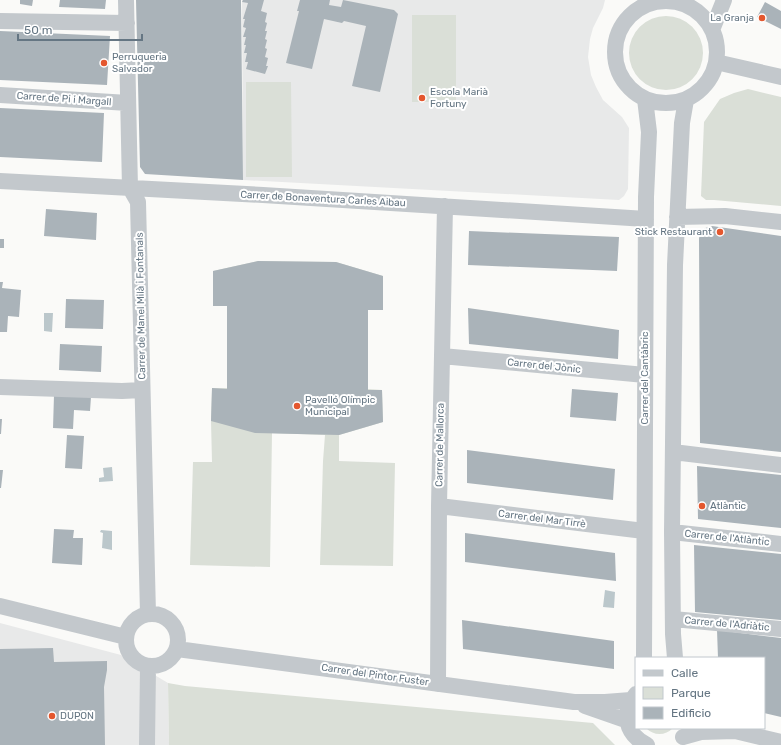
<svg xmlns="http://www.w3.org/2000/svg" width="781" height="745" viewBox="0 0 781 745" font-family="Rubik,sans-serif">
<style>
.built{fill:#e8e9e9}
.green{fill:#dadfd7}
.water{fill:#bbc7cb}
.building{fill:#aab3b9}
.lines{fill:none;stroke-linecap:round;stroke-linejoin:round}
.street{stroke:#c3c8cc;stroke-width:16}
.poi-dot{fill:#e4572e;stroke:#fff;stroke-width:1.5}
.labels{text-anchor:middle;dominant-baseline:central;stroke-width:4;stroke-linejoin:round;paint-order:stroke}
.poi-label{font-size:10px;fill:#657683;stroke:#fff;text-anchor:start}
.street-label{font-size:10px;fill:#657683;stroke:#fff}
</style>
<rect width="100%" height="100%" fill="#fafaf8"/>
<!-- built -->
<path class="built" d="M242,0H605L603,8L593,28L590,39L588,57L591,75L596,87L603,100L622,117L629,128L628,189L624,196L619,200L243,180Z
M0,623L121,655L168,683L169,745H0Z"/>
<!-- green -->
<path class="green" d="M412,15H456V102H412Z
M629 53a37 37 0 1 1 74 0a37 37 0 1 1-74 0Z
M246,82H291L292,177H246Z
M748,89L781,97V206L714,200H706L701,196L704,122L720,99L734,93Z
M258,261L336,262L383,276V310H368V389L382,390L383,422L339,435V461L395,463L393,566L320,565L323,461L325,435L272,433L270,567L190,565L193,462H212L211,421L212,388H227V306H213V271Z
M168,683L185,686L593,723L615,745H169Z
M646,728H673C665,736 654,736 646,728Z"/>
<!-- water -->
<path class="water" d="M44,313H53L52,332L44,331Z
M112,467L113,481L99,482V478L104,477L103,468Z
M101,530L112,531V550L102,548L103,533L100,532Z
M605,590L615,592L614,608L603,607Z"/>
<!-- building -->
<path class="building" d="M20,0H33L32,6L20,4Z
M60,0H106L105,9L59,7Z
M136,0H241L243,180L145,174L140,167Z
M243,0H264L261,11L267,13L265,22L267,23L265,31H267L265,39L267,40L265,48L267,49L265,57L268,58L266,66H268L265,74L246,69L248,62H245L247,53H244L246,45H244L246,37H243L246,28L243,27L245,19H243L248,3L242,2Z
M300,0H330L329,5L341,7L343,0L394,10L398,14L380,92L352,86L366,26L344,21L342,23L324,19L312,69L286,63L299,11H297Z
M765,2L781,11V29L757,17Z
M0,31L110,36L107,85L0,80Z
M0,108L104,113L102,162L0,157Z
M46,209L97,213L96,240L44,236Z
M712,226L781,236V452L700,443L699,238L702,229Z
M469,231L619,237L617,271L468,265Z
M0,239H4V248H0Z
M258,261L336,262L383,276V310H368V390H382L383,422L339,435L255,433L211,421L212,388L227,389V306H213V271Z
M0,282H3L2,288L21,290L19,317L8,316L7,332H0Z
M66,299L104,300L103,329L65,328Z
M468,308L619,330L618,359L469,344Z
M60,344L102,346L101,372L59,370Z
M572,389L618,393L616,421L570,417Z
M54,395L91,397L90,411L74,410L73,429L53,428Z
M0,419H2L1,434H0Z
M67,435L84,436L82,469L65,468Z
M467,450L615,469L613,500L467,483Z
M697,466L781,475V528L698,519Z
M0,470H3L1,488H0Z
M54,529L74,530L73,538H83L82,565L52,563Z
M465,533L615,553L616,581L465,562Z
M694,545L781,554V620L695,612Z
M462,620L614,641V669L463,649Z
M717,630L781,638V717L764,713V658H718Z
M53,648L54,662L107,661V670L104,687L105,745H0V649Z"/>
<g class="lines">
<!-- street -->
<path class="street" d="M126,0L130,188L138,202L148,614
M615 52a51 51 0 1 1 102 0a51 51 0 1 1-102 0Z
M0,21L127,23
M712,30L724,0
M716,62L781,77
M0,95L128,103
M0,181L263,195L646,219
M677,217L725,216L781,222
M442,356L645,375
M0,387L122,391L142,390
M673,452L781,465
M439,506L644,531
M672,532L781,544
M0,606L126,637
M126 640a26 26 0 1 1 52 0a26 26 0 1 1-52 0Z
M673,619L781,629
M177,649L574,702H605L631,700
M644,658L646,197L649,132L645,99
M675,658L673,634L672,532L675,265L682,123L686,100
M438,684L439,506L445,206
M636,694C621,712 625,734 647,745
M585,706L628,721
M729,728L735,731L781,742
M683,737L701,732L735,731
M147,745L148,667"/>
</g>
<!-- markers -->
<g class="poi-dot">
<circle cx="762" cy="18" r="4"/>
<circle cx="104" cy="63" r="4"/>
<circle cx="422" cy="98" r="4"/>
<circle cx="720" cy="232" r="4"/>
<circle cx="297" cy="406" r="4"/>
<circle cx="702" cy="506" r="4"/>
<circle cx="52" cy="716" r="4"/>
</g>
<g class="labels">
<!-- poi labels -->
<g class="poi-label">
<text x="754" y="18" text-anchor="end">La Granja</text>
<text x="112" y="57">Perruqueria<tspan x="112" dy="12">Salvador</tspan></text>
<text x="430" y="92">Escola Marià<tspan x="430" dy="12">Fortuny</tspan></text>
<text x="712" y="232" text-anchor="end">Stick Restaurant</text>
<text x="305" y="400">Pavelló Olímpic<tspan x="305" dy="12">Municipal</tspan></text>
<text x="710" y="506">Atlàntic</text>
<text x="60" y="716">DUPON</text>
</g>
<!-- street labels -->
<g class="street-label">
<text transform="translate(64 99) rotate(4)">Carrer de Pi i Margall</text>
<text transform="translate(323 199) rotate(3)">Carrer de Bonaventura Carles Aibau</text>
<text transform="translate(141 306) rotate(-91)">Carrer de Manel Milà i Fontanals</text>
<text transform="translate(544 366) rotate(6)">Carrer del Jònic</text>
<text transform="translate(645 378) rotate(-90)">Carrer del Cantàbric</text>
<text transform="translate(440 445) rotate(-89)">Carrer de Mallorca</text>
<text transform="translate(542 519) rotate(7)">Carrer del Mar Tirrè</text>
<text transform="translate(727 538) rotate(6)">Carrer de l'Atlàntic</text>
<text transform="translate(727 624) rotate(5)">Carrer de l'Adriàtic</text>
<text transform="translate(375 675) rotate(8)">Carrer del Pintor Fuster</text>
</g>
</g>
<!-- legend -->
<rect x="635" y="657" width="130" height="72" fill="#ffffff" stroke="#c1c8cd"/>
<rect x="643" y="670" width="20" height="6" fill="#c3c8cc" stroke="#c1c8cd"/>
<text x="671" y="677" font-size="12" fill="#657683">Calle</text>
<rect x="643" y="687" width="20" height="12" fill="#dadfd7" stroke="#c1c8cd"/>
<text x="671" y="697" font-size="12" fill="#657683">Parque</text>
<rect x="643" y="707" width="20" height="12" fill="#aab3b9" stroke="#c1c8cd"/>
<text x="671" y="717" font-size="12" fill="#657683">Edificio</text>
<!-- scale -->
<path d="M18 34v6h124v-6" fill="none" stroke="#657683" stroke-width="2"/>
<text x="24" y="34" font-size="12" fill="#657683" stroke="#ffffff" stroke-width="3" paint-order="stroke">50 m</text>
</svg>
